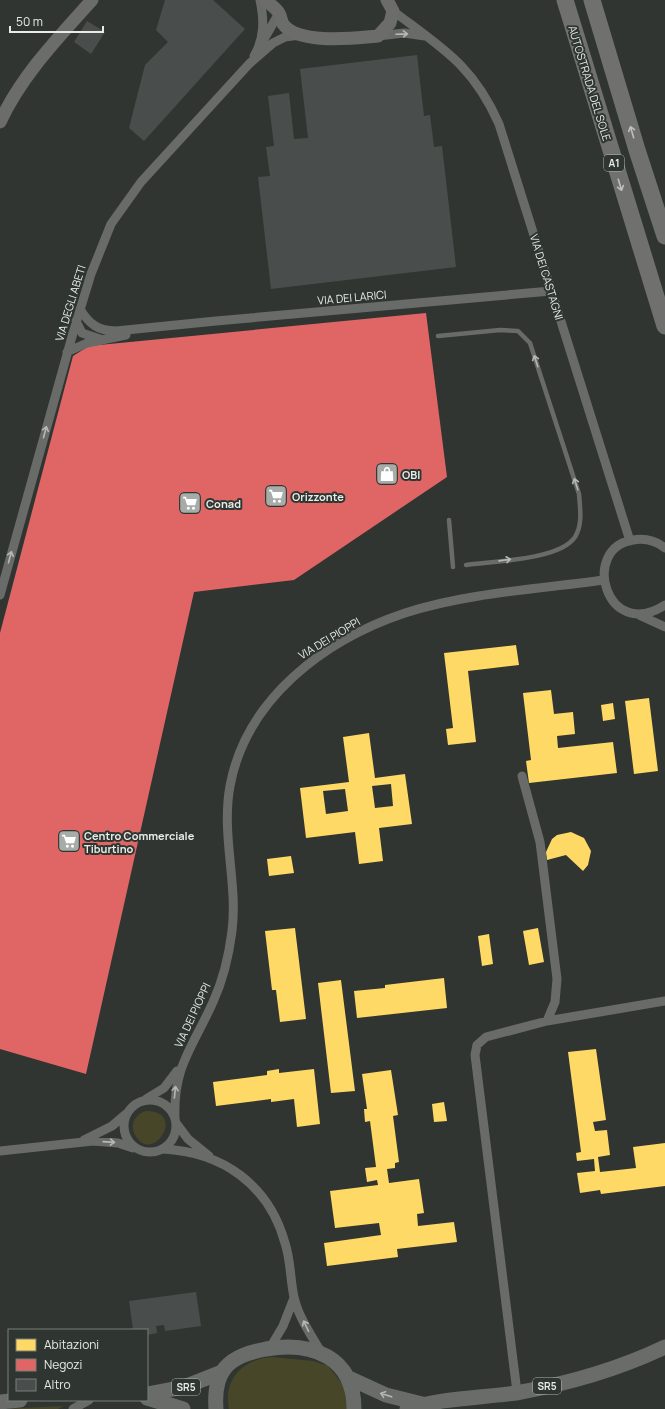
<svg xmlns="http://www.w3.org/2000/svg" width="665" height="1409" viewBox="0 0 665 1409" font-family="Manrope,sans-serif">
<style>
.green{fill:#484628}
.homes{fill:#ffd966;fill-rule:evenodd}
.shops{fill:#e06666}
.building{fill:#494e4c}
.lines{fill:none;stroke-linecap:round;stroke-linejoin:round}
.lane{stroke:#696b69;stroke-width:4.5}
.street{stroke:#696b69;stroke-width:9}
.secondary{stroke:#6c6d6b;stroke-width:13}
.primary{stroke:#696c69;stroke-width:15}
.highway{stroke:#70716f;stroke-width:17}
.oneway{stroke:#b5b8b5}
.oneway2{stroke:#bdc1be}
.oneway3{stroke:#b5b9b5}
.labels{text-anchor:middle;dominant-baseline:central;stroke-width:4;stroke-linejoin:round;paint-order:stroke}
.shield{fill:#2f3631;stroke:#b0b5b1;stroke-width:1}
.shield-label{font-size:10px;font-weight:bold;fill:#e7ece8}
.street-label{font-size:11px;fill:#e7ece8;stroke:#2f3631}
.poi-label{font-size:11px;font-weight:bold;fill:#e7ece8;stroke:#2f3631;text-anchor:start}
</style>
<rect width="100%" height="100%" fill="#303532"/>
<!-- green -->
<path class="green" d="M146,1111C188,1111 152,1166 135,1135C129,1124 136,1114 146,1111Z
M272,1357L313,1361L328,1366L344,1386L347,1409H229C223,1379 243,1359 272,1357Z
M63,1406L58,1409H0Z"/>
<!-- homes -->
<path class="homes" d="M516,645L519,665L468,671L476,742L448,745L446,729L453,728L444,653Z
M551,690L554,714L573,712L575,734L557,736L558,748L613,742L617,773L529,783L526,761L531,760L523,693Z
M649,698L658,771L634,774L625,701Z
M613,703L615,719L603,721L601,705Z
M369,733L375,778L405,774L412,824L379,828L383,861L359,864L355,832L306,838L300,788L349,782L343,737ZM391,784L393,806L375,808L372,786ZM345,789L348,811L326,814L323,791Z
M571,832L584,838L591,851L588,865L583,871L566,855L547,860L546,852L552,839L557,835Z
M291,856L294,873L269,876L267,859Z
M295,928L306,1019L280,1022L276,990H272L265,931Z
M538,928L544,962L529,965L523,931Z
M489,934L493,964L482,966L478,936Z
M444,978L447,1008L357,1018L354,991L385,988V985Z
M341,980L355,1091L331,1093L318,983Z
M596,1049L606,1120L593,1122L595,1131L607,1130L610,1155L598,1157L600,1172L636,1168L633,1147L665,1143V1186L601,1194L600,1190L580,1193L577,1173L595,1171L594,1159L577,1161L576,1153L581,1152L568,1052Z
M279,1069V1073L314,1069L320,1124L297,1127L294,1099L271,1102V1099L216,1106L213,1082L267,1075V1071Z
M391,1070L398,1115L393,1116L399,1162L395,1163V1168L387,1169L389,1183L419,1179L424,1213L417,1214L418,1226L454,1222L457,1242L397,1249L398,1257L327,1266L324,1243L381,1235L379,1223L335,1228L330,1191L378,1185L377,1180L367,1182L365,1168L376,1167L370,1121L365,1122L364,1109H367L362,1074Z
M444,1102L447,1121L434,1122L432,1104Z"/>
<!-- shops -->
<path class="shops" d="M426,313L447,477L294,580L194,592L86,1074L0,1049V633L73,356L89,346Z"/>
<!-- building -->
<path class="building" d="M165,0H213L245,29L144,141L129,128L145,65L168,42L156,30Z
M87,21L105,32L91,54L74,42Z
M417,55L424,116L430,115L434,147L442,146L456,267L271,289L258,177L270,176L266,147L274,146L268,96L289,93L294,139L308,138L300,69Z
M196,1292L201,1326L165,1331L164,1325L156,1326L157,1333L147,1335V1330H133L129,1301Z"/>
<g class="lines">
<!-- lane -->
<path class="lane" d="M438,336L500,330L518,331L530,343L579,494C580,508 583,524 575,537C560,560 493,561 466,565
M449,520L453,567"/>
<!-- street -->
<path class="street" d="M393,11C442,48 473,65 499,124L630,541
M378,36L404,33L425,36
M263,41L279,13
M254,56C265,38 264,19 260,0
M80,309C89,324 98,331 116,331L216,321L551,291
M76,321L82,333L100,339
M67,352L87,343L126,335
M665,548C655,540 645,538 633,540C580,548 606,643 665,605
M0,595L73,333L91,274L111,224L141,182L249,64L273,43L285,37L300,35
M639,615L665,627
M547,1021L665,1001
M146,1099L164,1088L177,1071
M124 1126a26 26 0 1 1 52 0a26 26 0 1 1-52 0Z
M175,1118C173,1066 193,1047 213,1002C223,980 229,955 232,931C238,883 221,835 230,786C246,699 324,640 405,613C466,593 539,589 604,580
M176,1123L188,1139L209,1156
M84,1140L112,1126L126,1114
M163,1149C223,1152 269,1185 285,1243C291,1261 290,1279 294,1297C298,1316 311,1335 321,1352
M0,1151L93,1141L118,1143L133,1148
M270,1348L283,1326L294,1298
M517,1392L475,1055L477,1045L486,1037L547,1021L555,1002L557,979L540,842L522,776
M73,1409L89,1400"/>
<!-- secondary -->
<path class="secondary" d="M265,0C270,4 276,8 279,13C281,16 281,21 283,24C298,45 355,38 378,36L390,23L393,11L387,0
M0,122C22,75 58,38 92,0"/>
<!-- primary -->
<path class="primary" d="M349,1378L386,1395L422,1404
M147,1394L184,1387L222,1372
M147,1398L183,1409
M0,1402L20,1400
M216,1409C215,1396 216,1379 225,1368C235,1356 251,1352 266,1349C312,1341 354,1357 354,1409
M407,1409C442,1398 480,1398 516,1393C566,1384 619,1369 665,1347"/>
<!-- highway -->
<path class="highway" d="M565,0L665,326
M592,0L637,150L665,236"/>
</g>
<!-- one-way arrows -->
<defs><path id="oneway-shaft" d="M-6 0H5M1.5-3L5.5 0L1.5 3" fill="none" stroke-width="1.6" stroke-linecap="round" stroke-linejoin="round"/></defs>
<g class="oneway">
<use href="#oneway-shaft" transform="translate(402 34) rotate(-2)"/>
<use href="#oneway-shaft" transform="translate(536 361) rotate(-108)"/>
<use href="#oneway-shaft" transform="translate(45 432) rotate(-75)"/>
<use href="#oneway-shaft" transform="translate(576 484) rotate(-108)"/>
<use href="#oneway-shaft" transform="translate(10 557) rotate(-75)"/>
<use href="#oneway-shaft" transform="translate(505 560) rotate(-8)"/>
<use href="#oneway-shaft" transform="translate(175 1092) rotate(-84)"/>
<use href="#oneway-shaft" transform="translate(109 1142) rotate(4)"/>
<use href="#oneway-shaft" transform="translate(306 1326) rotate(-116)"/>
</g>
<g class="oneway2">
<use href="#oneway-shaft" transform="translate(632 132) rotate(-106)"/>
<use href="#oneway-shaft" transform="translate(620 185) rotate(73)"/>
</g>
<use class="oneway3" href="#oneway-shaft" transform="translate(386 1395) rotate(-162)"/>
<!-- icons -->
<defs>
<g id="shop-square" transform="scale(1.15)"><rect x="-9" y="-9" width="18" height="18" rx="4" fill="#a7aca8" stroke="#2f3631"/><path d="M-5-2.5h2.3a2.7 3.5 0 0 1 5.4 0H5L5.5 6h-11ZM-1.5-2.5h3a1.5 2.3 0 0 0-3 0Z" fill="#fff"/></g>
<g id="supermarket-square" transform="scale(1.15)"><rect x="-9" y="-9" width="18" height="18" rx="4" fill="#a7aca8" stroke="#2f3631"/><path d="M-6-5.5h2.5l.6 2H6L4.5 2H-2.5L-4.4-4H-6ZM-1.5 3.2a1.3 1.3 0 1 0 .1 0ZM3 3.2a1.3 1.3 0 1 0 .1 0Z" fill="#fff"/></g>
</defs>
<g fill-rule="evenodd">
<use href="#shop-square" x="387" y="474"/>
<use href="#supermarket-square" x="276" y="496"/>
<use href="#supermarket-square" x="190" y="503"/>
<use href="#supermarket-square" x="69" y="841"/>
</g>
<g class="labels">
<!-- shield labels -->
<g class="shield">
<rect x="604" y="155" width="20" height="16" rx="3"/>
<rect x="533" y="1378" width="28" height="16" rx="3"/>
<rect x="172" y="1379" width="28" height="16" rx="3"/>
</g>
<g class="shield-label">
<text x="614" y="163">A1</text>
<text x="547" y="1386">SR5</text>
<text x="186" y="1387">SR5</text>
</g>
<!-- street labels -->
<g class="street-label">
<text transform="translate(590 83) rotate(73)">AUTOSTRADA DEL SOLE</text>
<text transform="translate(547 277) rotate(73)">VIA DEI CASTAGNI</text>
<text transform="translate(352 297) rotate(-5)">VIA DEI LARICI</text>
<text transform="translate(70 303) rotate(-73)">VIA DEGLI ABETI</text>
<text transform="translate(329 638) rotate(-31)">VIA DEI PIOPPI</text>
<text transform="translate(192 1015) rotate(-65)">VIA DEI PIOPPI</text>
</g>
<!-- poi labels -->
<g class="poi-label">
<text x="402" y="474">OBI</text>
<text x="292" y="496">Orizzonte</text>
<text x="206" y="503">Conad</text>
<text x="84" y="835">Centro Commerciale<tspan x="84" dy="13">Tiburtino</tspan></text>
</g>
</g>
<!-- legend -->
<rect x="8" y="1329" width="140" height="72" fill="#2f3631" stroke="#797f7a"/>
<rect x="16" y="1339" width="20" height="12" fill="#ffd966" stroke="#797f7a"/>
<text x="44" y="1349" font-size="12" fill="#e7ece8">Abitazioni</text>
<rect x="16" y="1359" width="20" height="12" fill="#e06666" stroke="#797f7a"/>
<text x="44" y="1369" font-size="12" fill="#e7ece8">Negozi</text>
<rect x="16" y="1379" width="20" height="12" fill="#494e4c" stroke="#797f7a"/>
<text x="44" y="1389" font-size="12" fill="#e7ece8">Altro</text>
<!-- scale -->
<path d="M10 26v6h93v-6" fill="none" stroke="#e7ece8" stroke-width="2"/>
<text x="16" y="26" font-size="12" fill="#e7ece8" stroke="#2f3631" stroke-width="3" paint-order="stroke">50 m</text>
</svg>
